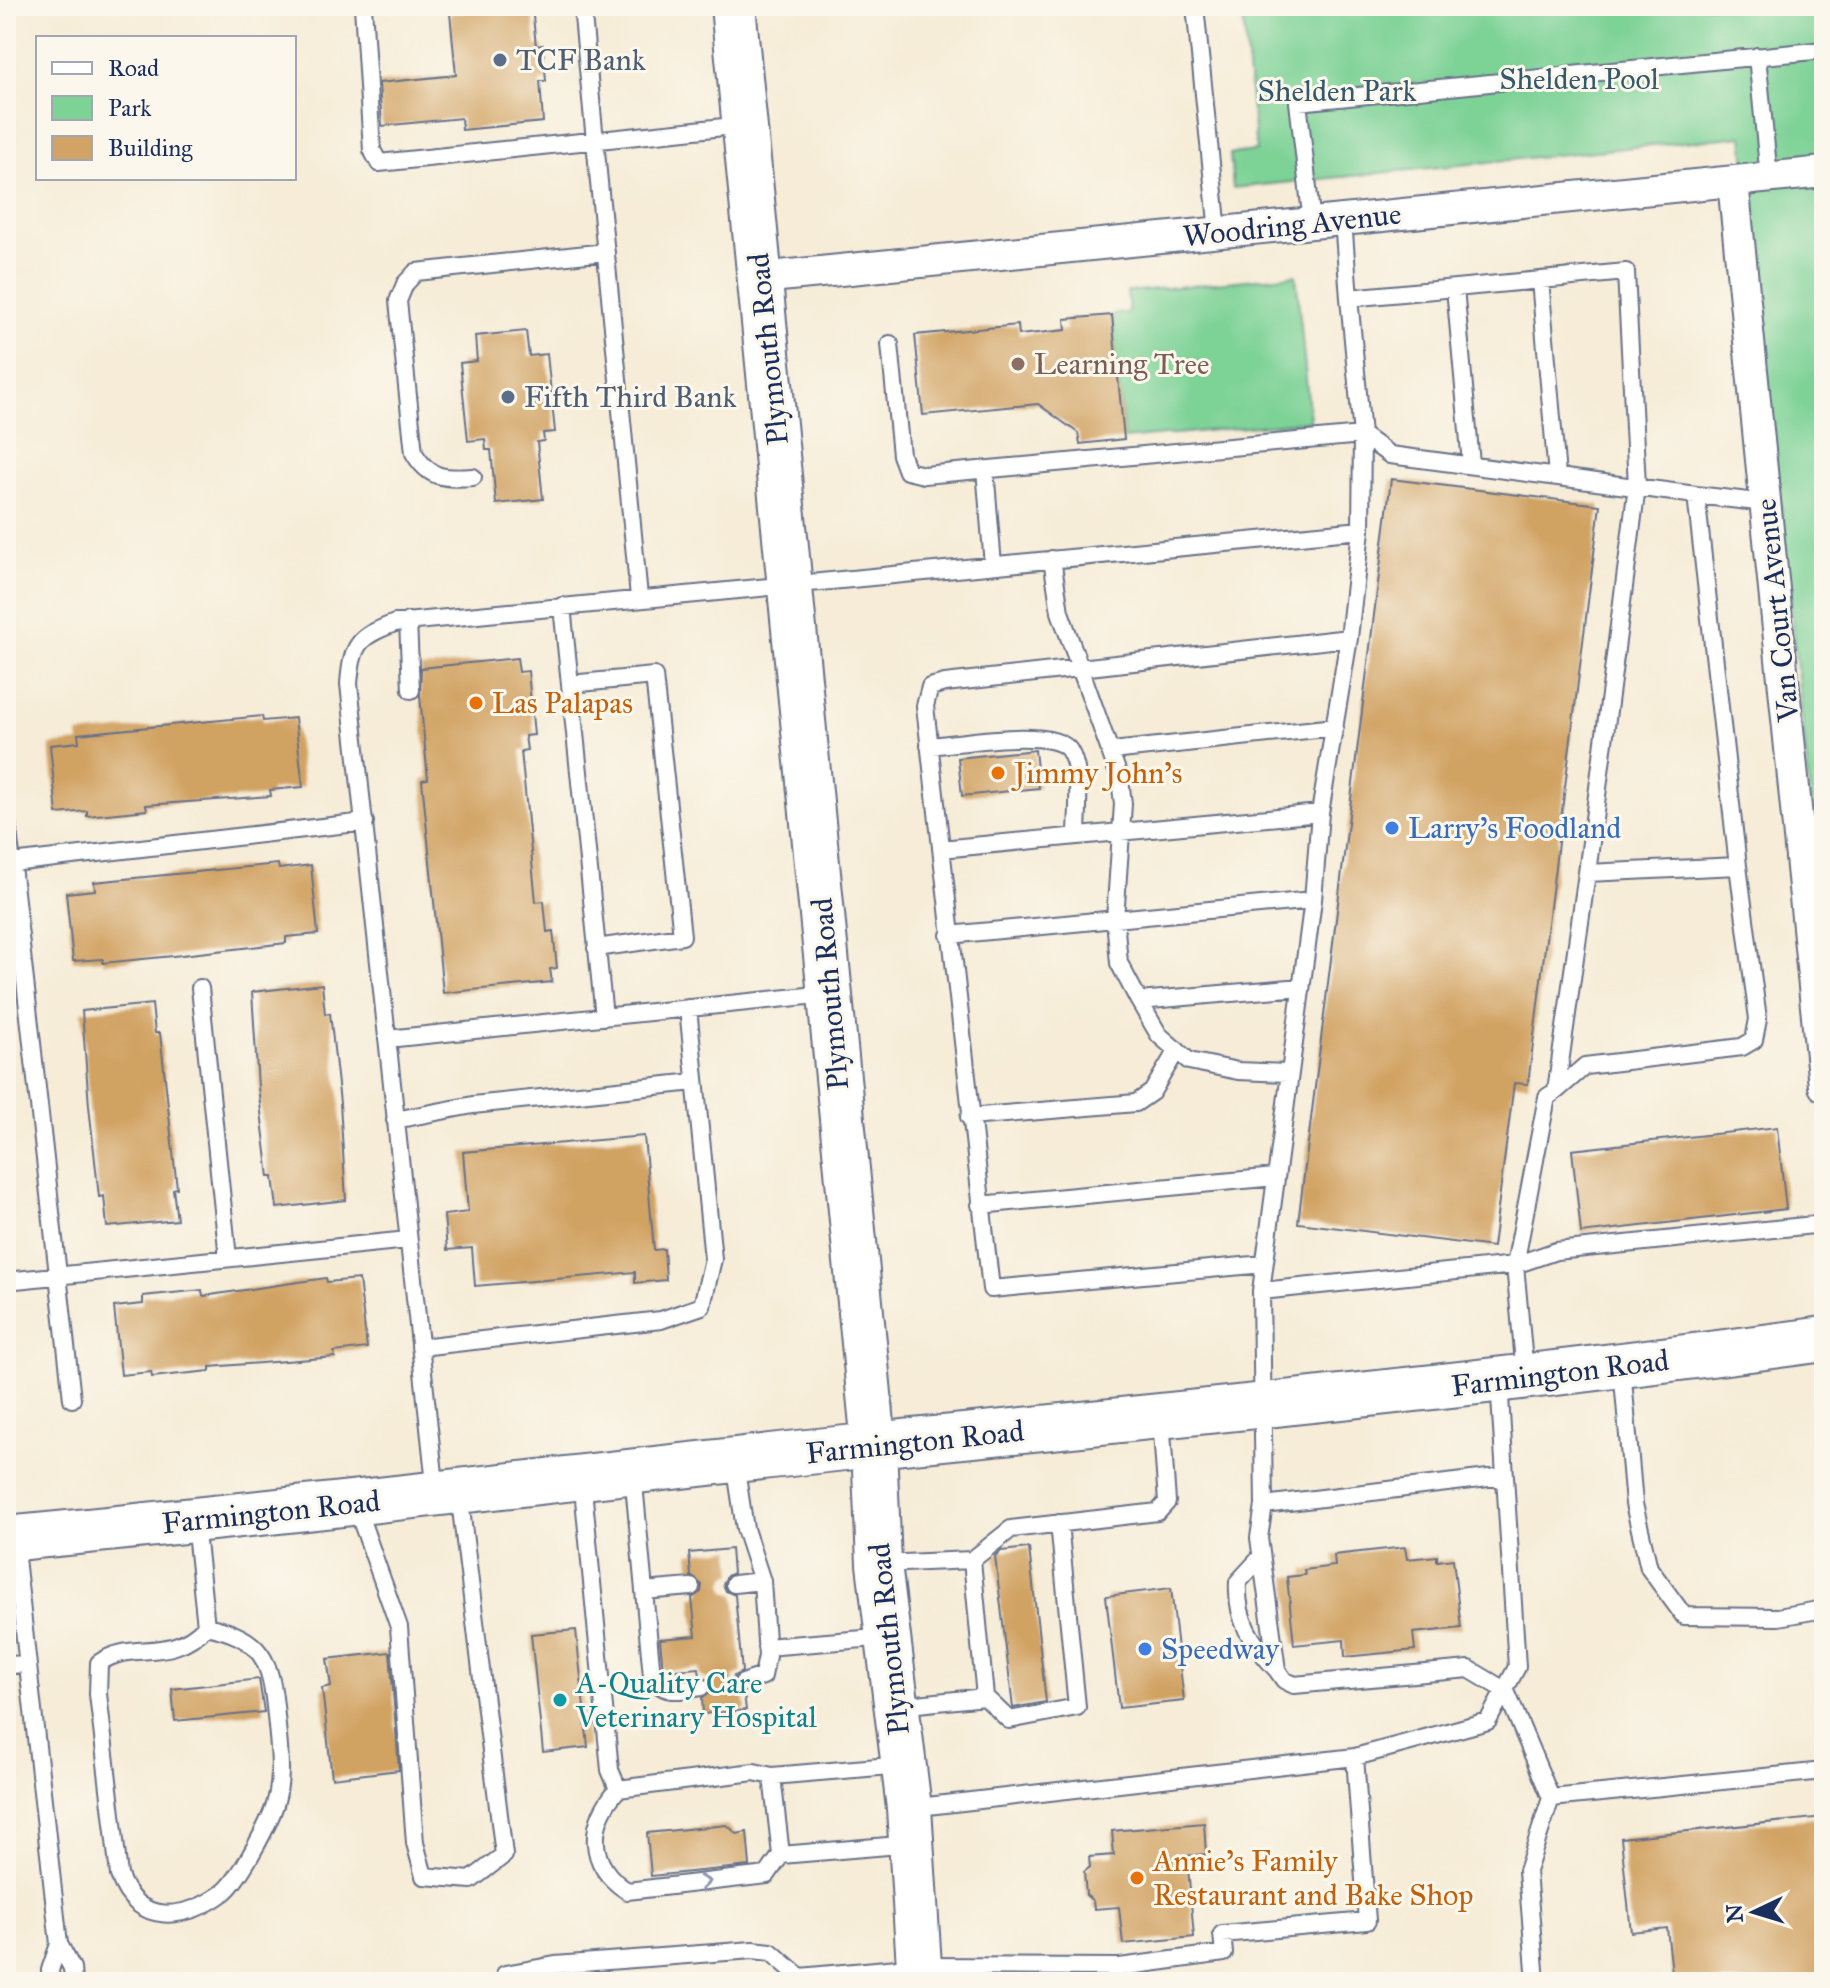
<svg xmlns="http://www.w3.org/2000/svg" width="1830" height="1988" viewBox="0 0 1830 1988" font-family="'IM FELL Great Primer',serif">
<style>
.green{fill:#7dd296;stroke:#4c807a;stroke-width:2}
.building{fill:#d1a364}
.lines{fill:none;stroke-linecap:round;stroke-linejoin:round}
.lane-casing{stroke:#687188;stroke-width:20}
.street-casing{stroke:#687188;stroke-width:34}
.secondary-casing{stroke:#687188;stroke-width:48}
.lane{stroke:#fff;stroke-width:16}
.street{stroke:#fff;stroke-width:30}
.secondary{stroke:#fff;stroke-width:44}
.oneway{stroke:#8d97ae}
.service-dot{fill:#5c6f8a;stroke:#fbf7ec;stroke-width:3}
.education-dot{fill:#8d6e63;stroke:#fbf7ec;stroke-width:3}
.food-dot{fill:#e8710a;stroke:#fbf7ec;stroke-width:3}
.shop-dot{fill:#3f7fe0;stroke:#fbf7ec;stroke-width:3}
.culture-dot{fill:#0f9aa8;stroke:#fbf7ec;stroke-width:3}
.labels{text-anchor:middle;dominant-baseline:central;stroke-width:6;stroke-linejoin:round;paint-order:stroke}
.service-label{font-size:30px;fill:#4e5e75;stroke:#fbf7ec;text-anchor:start}
.park-label{font-size:30px;fill:#34586c;stroke:#fbf7ec}
.street-label{font-size:30px;fill:#1b2f5e;stroke:#fbf7ec}
.education-label{font-size:30px;fill:#785e54;stroke:#fbf7ec;text-anchor:start}
.food-label{font-size:30px;fill:#c56008;stroke:#fbf7ec;text-anchor:start}
.shop-label{font-size:30px;fill:#366cbe;stroke:#fbf7ec;text-anchor:start}
.culture-label{font-size:30px;fill:#0d838f;stroke:#fbf7ec;text-anchor:start}
</style>
<rect width="100%" height="100%" fill="#fbf7ec"/>
<filter id="ink" filterUnits="userSpaceOnUse"><feTurbulence type="fractalNoise" baseFrequency=".0125" numOctaves="2"/><feDisplacementMap in="SourceGraphic" scale="16" xChannelSelector="R" yChannelSelector="G"/><feConvolveMatrix kernelMatrix="1 2 1 2 8 2 1 2 1" color-interpolation-filters="sRGB"/></filter>
<filter id="wash" filterUnits="userSpaceOnUse"><feTurbulence type="fractalNoise" baseFrequency=".006" numOctaves="4" result="noise"/><feDisplacementMap in="SourceGraphic" scale="32" xChannelSelector="R" yChannelSelector="G"/><feGaussianBlur stdDeviation="1.8" result="paint"/><feColorMatrix in="noise" values="0 0 0 0 0 0 0 0 0 0 0 0 0 0 0 0 0 1.4 0 .05"/><feComposite in="paint" operator="in"/></filter>
<g filter="url(#wash)">
<rect width="100%" height="100%" fill="#f6ecd7"/>
<!-- green -->
<path class="green" d="M1242,6H1824V934L1743,136L1233,188L1230,154L1256,151Z
M1296,275L1310,421L1124,439L1112,315L1129,312L1127,292Z"/>
<g id="blocks">
<!-- building -->
<path class="building" d="M532,6L536,46L543,45L546,81H540L543,122L462,130L461,118L382,126L379,83L456,75L450,13Z
M1112,315L1124,439L1080,444L1078,433L1038,404L923,415L915,335L1018,325L1019,335L1066,330L1065,319Z
M526,331L529,356L547,354L555,432L543,433L544,441L537,442L543,499L496,504L491,450H486L485,439L468,441L460,363L477,361L475,336Z
M1391,479L1600,505L1528,1084L1514,1083L1493,1247L1298,1223Z
M517,658L519,672L528,671L534,735L525,736L527,750L521,751L536,902L544,901L547,932L553,931L557,968L550,969L552,982L443,993L422,780L428,779L420,696L421,668Z
M262,716L263,721L295,718L303,787L270,790L271,796L146,805L147,810L87,816V811L57,814L50,745L79,742L78,734Z
M1035,750L1039,788L962,796L958,758Z
M278,864L279,869L311,865L318,934L286,937V943L173,956L103,963V959L73,961L66,893L95,890L94,882Z
M322,984L325,1014L330,1013L340,1103L346,1200L277,1208L273,1177H269L258,1087L252,992Z
M152,1004L155,1033H160L177,1188L173,1189L177,1220L107,1227L104,1196L99,1197L89,1106L82,1011Z
M1777,1127L1786,1209L1581,1233L1572,1150Z
M644,1136L654,1250L664,1249L666,1280L635,1283V1272L475,1286L472,1248L447,1250L444,1215L468,1212L463,1152Z
M326,1278L327,1282L359,1279L367,1348L334,1352L335,1357L210,1367V1371L152,1377L151,1372L121,1375L114,1307L143,1304V1296L202,1290L203,1296Z
M1405,1547L1407,1559L1437,1556V1561L1453,1559L1461,1628L1413,1633L1415,1650L1345,1657L1344,1640L1294,1645L1287,1577L1305,1575L1304,1570L1335,1566L1334,1555Z
M1029,1548L1046,1702L1013,1708L995,1556L1001,1551Z
M731,1549L733,1573L727,1576L723,1584L726,1591L735,1595L742,1672L734,1676L732,1686L744,1694L746,1710L703,1714L702,1698L711,1692L710,1681L700,1676L699,1668L663,1671L660,1639L696,1636L692,1598L701,1592L702,1585L691,1576L689,1553Z
M1171,1588L1184,1701L1119,1708L1106,1596Z
M576,1630L588,1747L543,1752L531,1634Z
M390,1652L399,1770L332,1778L322,1688L331,1686L327,1659Z
M259,1679L264,1712L175,1721L172,1689Z
M1824,1817V1982H1673L1667,1928L1631,1932L1621,1838Z
M1204,1823L1206,1854L1187,1856L1194,1937L1123,1944L1119,1907L1094,1909L1093,1901L1086,1895L1084,1872L1090,1867L1089,1857L1114,1855L1112,1831Z
M727,1825L737,1834L747,1832L750,1866L651,1876L647,1833Z"/>
</g>
</g>
<g filter="url(#ink)">
<use href="#blocks" fill-opacity="0" stroke="#687188" stroke-width="2"/>
<g class="lines">
<!-- lane casing -->
<g class="lane-casing">
<path id="lane" d="M363,6L372,150L379,163L743,125
M582,6L639,597
M1195,6L1218,232
M1757,56L1769,178
M1343,220L1349,298
M1312,223L1298,102L1824,50
M1540,280L1557,476
M1455,288L1471,464
M890,344L901,455L907,471L924,475L1362,435L1349,298L1626,272L1637,486L1587,873
M985,469L993,565
M473,477C445,479 429,479 414,453L398,301L405,284L416,272L606,252
M1696,495L1766,503
M1052,559L1060,612L1120,779L1123,804L1115,919L1119,963L1139,1001L1159,1035L1189,1061L1238,1071L1288,1073
M562,606L604,1017
M408,621L411,690
M570,684L654,676L682,936L596,948
M929,746C958,744 1053,726 1069,750C1083,773 1077,810 1077,836
M1112,751L1335,727
M6,812L72,1399
M941,849L1320,813
M12,863L365,822
M949,935L1313,900
M200,988L228,1258
M1139,1001L1301,987
M387,1039L827,994
M1556,1091L1585,1066L1742,1047L1754,1040L1758,1019L1738,866
M969,1117L1136,1103L1152,1092L1177,1050
M395,1120L473,1105L695,1082
M980,1205L1275,1177
M1264,1264L991,1289L925,706L930,687L945,683L1349,638
M6,1281L408,1240
M1261,1291L1515,1265L1547,1097L1556,1091L1587,873L1738,866L1696,495L1390,455L1362,435L1361,530
M420,1347L661,1320L702,1306L713,1259L688,1008
M1622,1368L1634,1504L1649,1568L1684,1616L1778,1617L1824,1609
M1525,1374L1515,1265L1556,1251L1824,1224
M735,1463L745,1529L762,1581L767,1656L763,1676L743,1683
M633,1473L652,1676C664,1696 680,1690 701,1687
M582,1478L610,1770L618,1789
M436,1493L349,684C352,644 358,637 395,623L1361,530L1349,638L1320,813L1313,900L1261,1291L1264,1505L1259,1538L1277,1670L1284,1680L1294,1685L1469,1669L1506,1691L1551,1798L1527,1871L1536,1982
M1264,1505L1505,1476
M356,1506L399,1627L415,1843L424,1876L471,1880L504,1855L459,1493
M195,1523L206,1626C169,1665 133,1639 99,1663L98,1694L119,1875C137,1927 186,1920 224,1892C239,1880 264,1832 272,1813C285,1782 279,1749 276,1716C271,1660 263,1638 206,1626
M14,1540L59,1944
M1261,1557L1238,1582C1236,1621 1251,1642 1277,1670
M880,1564L972,1560
M734,1584L762,1581
M644,1591L691,1587
M766,1647L888,1637
M6,1666L27,1663
M985,1697L1009,1720L1077,1707L1059,1523
M898,1706L985,1697L972,1560L1011,1529L1158,1512L1167,1502L1161,1418
M1355,1757L1488,1721L1517,1667L1499,1381
M772,1776L781,1855L767,1875L627,1891C586,1864 588,1823 618,1789L754,1772L772,1776L902,1765
M1551,1798L1824,1771
M781,1855L911,1844
M51,1982L50,1970L59,1944L72,1968L73,1982
M505,1982V1974L555,1965L753,1950L771,1952L800,1977
M798,1982L800,1977L919,1966L1120,1967L1224,1953L1222,1934L1367,1921L1355,1757L910,1808"/>
</g>
<!-- street casing -->
<g class="street-casing">
<path id="street" d="M1733,182L1824,1086
M760,278L1824,172"/>
</g>
<!-- secondary casing -->
<g class="secondary-casing">
<path id="secondary" d="M733,6L874,1445L879,1564L909,1808L920,1982
M6,1539C296,1512 585,1475 874,1445C1191,1413 1508,1382 1824,1339"/>
</g>
<!-- lane -->
<use href="#lane" class="lane"/>
<!-- street -->
<use href="#street" class="street"/>
<!-- secondary -->
<use href="#secondary" class="secondary"/>
</g>
<!-- one-way arrows -->
<defs><path id="oneway-chevron" d="M-2-3.5L2.5 0L-2 3.5" fill="none" stroke-width="1.6" stroke-linecap="round" stroke-linejoin="round" transform="scale(2)"/></defs>
<use class="oneway" href="#oneway-chevron" transform="translate(705 1882) rotate(-7)"/>
</g>
<!-- markers -->
<g class="service-dot">
<circle cx="500" cy="60" r="8"/>
<circle cx="508" cy="397" r="8"/>
</g>
<circle class="education-dot" cx="1018" cy="364" r="8"/>
<g class="food-dot">
<circle cx="476" cy="703" r="8"/>
<circle cx="998" cy="773" r="8"/>
<circle cx="1137" cy="1878" r="8"/>
</g>
<g class="shop-dot">
<circle cx="1392" cy="828" r="8"/>
<circle cx="1145" cy="1649" r="8"/>
</g>
<circle class="culture-dot" cx="560" cy="1700" r="8"/>
<g class="labels">
<!-- service labels -->
<g class="service-label">
<text x="516" y="60">TCF Bank</text>
<text x="524" y="397">Fifth Third Bank</text>
</g>
<!-- park labels -->
<g class="park-label">
<text x="1579" y="79">Shelden Pool</text>
<text x="1337" y="91">Shelden Park</text>
</g>
<!-- street labels -->
<g class="street-label">
<text transform="translate(1292 225) rotate(-6)">Woodring Avenue</text>
<text transform="translate(768 349) rotate(-96)">Plymouth Road</text>
<text transform="translate(1777 610) rotate(-96)">Van Court Avenue</text>
<text transform="translate(830 994) rotate(-95)">Plymouth Road</text>
<text transform="translate(1560 1373) rotate(-7)">Farmington Road</text>
<text transform="translate(915 1442) rotate(-6)">Farmington Road</text>
<text transform="translate(271 1512) rotate(-6)">Farmington Road</text>
<text transform="translate(889 1639) rotate(-96)">Plymouth Road</text>
</g>
<!-- education labels -->
<g class="education-label">
<text x="1034" y="364">Learning Tree</text>
</g>
<!-- food labels -->
<g class="food-label">
<text x="492" y="703">Las Palapas</text>
<text x="1014" y="773">Jimmy John's</text>
<text x="1153" y="1861">Annie’s Family<tspan x="1153" dy="34">Restaurant and Bake Shop</tspan></text>
</g>
<!-- shop labels -->
<g class="shop-label">
<text x="1408" y="828">Larry's Foodland</text>
<text x="1161" y="1649">Speedway</text>
</g>
<!-- culture labels -->
<g class="culture-label">
<text x="576" y="1683">A-Quality Care<tspan x="576" dy="34">Veterinary Hospital</tspan></text>
</g>
</g>
<!-- margin -->
<rect width="1830" height="1988" fill="none" stroke="#fbf7ec" stroke-width="32"/>
<!-- legend -->
<rect x="36" y="36" width="260" height="144" fill="#fbf7ec" stroke="#a1a7b3" stroke-width="2"/>
<rect x="52" y="62" width="40" height="12" fill="#ffffff" stroke="#a1a7b3" stroke-width="2"/>
<text x="108" y="76" font-size="24" fill="#1b2f5e">Road</text>
<rect x="52" y="96" width="40" height="24" fill="#7dd296" stroke="#a1a7b3" stroke-width="2"/>
<text x="108" y="116" font-size="24" fill="#1b2f5e">Park</text>
<rect x="52" y="136" width="40" height="24" fill="#d1a364" stroke="#a1a7b3" stroke-width="2"/>
<text x="108" y="156" font-size="24" fill="#1b2f5e">Building</text>
<!-- north arrow -->
<g transform="translate(1754 1912) rotate(266)" stroke="#fbf7ec" stroke-width="6" paint-order="stroke">
<path d="M0-6L14 30L0 20L-14 30Z" fill="#1b2f5e"/>
<text y="-12" font-size="22" font-weight="bold" text-anchor="middle" fill="#1b2f5e">N</text>
</g>
</svg>
